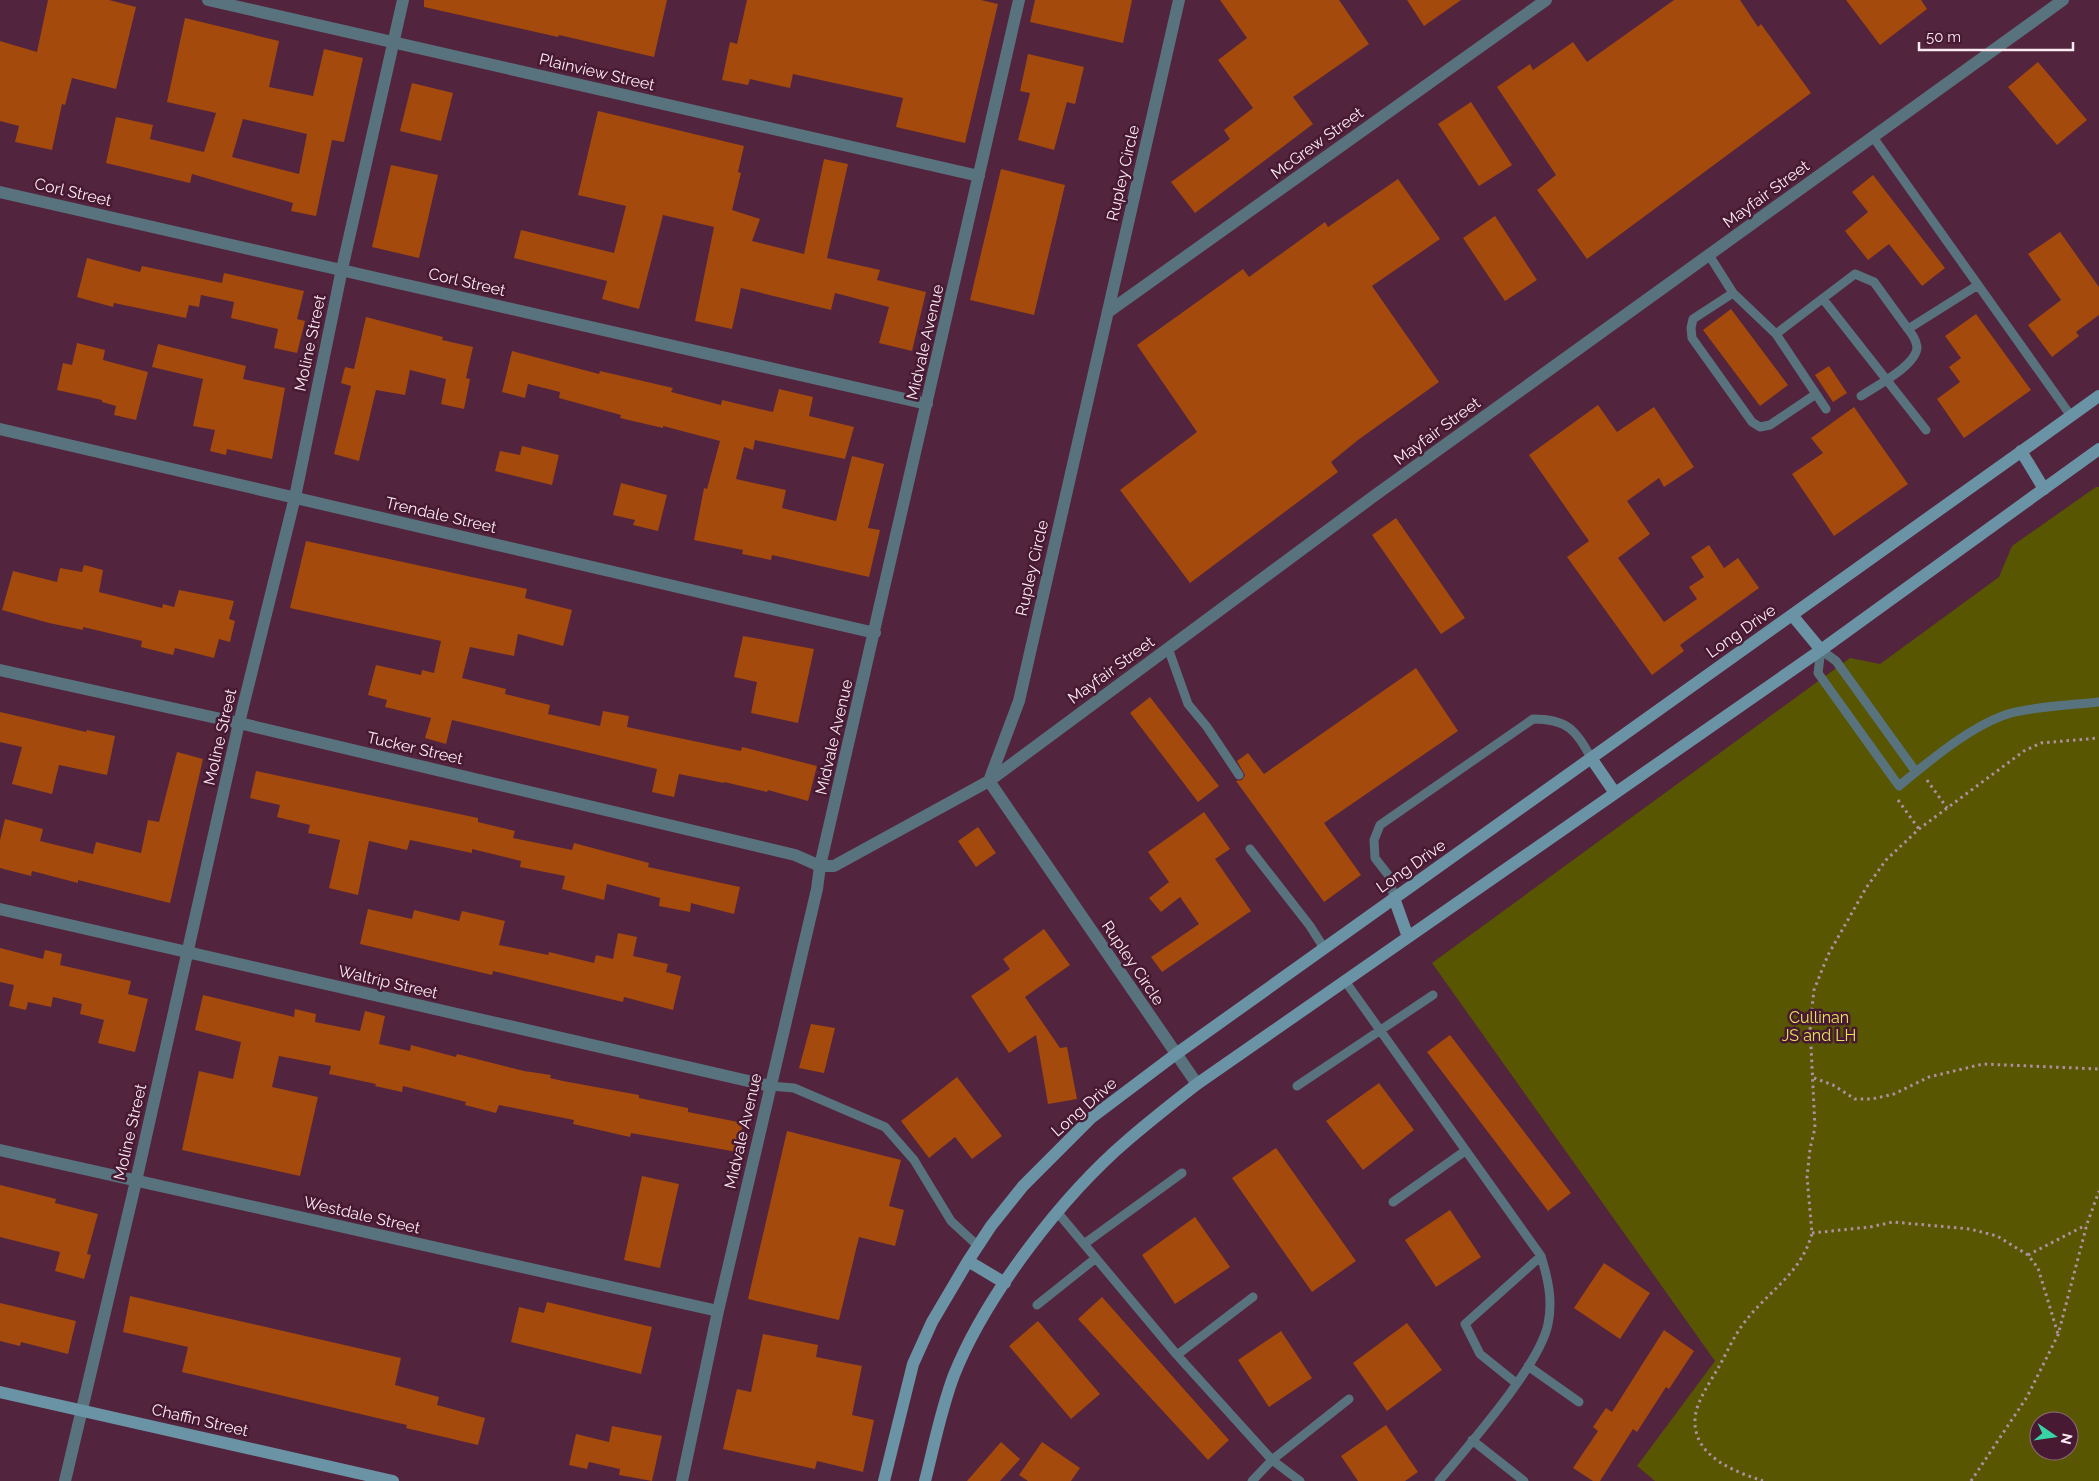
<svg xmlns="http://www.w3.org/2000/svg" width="2099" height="1481" viewBox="0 0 2099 1481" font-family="Raleway,sans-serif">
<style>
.green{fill:#585600;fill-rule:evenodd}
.building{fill:#a34a0c;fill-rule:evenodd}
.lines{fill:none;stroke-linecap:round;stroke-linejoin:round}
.path{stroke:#af90a0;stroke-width:3;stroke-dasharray:2.5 4;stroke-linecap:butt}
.lane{stroke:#58727e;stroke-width:9}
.street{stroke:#58727e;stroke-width:12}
.secondary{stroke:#6a93a5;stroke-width:12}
.labels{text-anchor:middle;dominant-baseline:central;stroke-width:5;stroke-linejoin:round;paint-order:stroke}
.street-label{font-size:16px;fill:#fceaf2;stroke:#471933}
.park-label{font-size:16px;fill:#e7e459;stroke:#471933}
</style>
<rect width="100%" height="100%" fill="#53243d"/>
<!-- green -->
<path class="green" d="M2096,487H2099V1481H1655L1637,1466L1715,1361L1432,963L1850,658L1880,664L1999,577L2012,546ZM2039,1421H2069V1451H2039Z"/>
<!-- building -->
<path class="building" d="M48,0H109L136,7L116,89L72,78L65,105L62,104L52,150L15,142L19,126L0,121V41L37,52Z
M424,0H667L654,57L559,35L558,37L424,7Z
M747,0H981L998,4L965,143L896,127L903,98L793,74L790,88L750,79L748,85L722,80L730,42L737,44Z
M1035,0H1132L1123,43L1030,22Z
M1220,0H1339L1369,44L1293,97L1313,124L1195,213L1171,182L1230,139L1224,130L1253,108L1218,60L1247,38Z
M1407,0H1461L1424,26Z
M1674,0H1740L1758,27L1761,24L1811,93L1587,259L1537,190L1556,175L1497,87L1530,64L1533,70L1573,42L1587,62Z
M1846,0H1921L1927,9L1880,45Z
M185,18L279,41L269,87L313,96L324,49L363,58L344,142L332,140L316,216L291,211L293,203L192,174L190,183L106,163L116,117L153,125L150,139L204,152L216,113L167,102ZM243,119L307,134L299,174L232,157Z
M1028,54L1084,67L1075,104L1067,102L1054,150L1018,140L1030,93L1020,91Z
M2038,62L2087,120L2057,145L2008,87Z
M412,83L453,93L441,141L400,131Z
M1471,102L1512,165L1479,186L1438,124Z
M598,111L744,146L738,172L741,173L732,210L760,219L752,241L804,254L824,159L848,164L827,258L880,270L877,280L926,292L912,351L879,343L889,307L835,293L831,310L741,288L732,329L695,321L714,227L663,215L639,309L602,299L607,281L514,258L521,230L614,253L626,206L578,195Z
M391,165L438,175L419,258L372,247Z
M1001,169L1065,185L1034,315L970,300Z
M1873,175L1945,268L1922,286L1889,244L1868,260L1845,231L1868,212L1852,192Z
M1398,179L1440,239L1372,286L1439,382L1358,440L1331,462L1338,472L1190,583L1120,490L1197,432L1137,345L1243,269L1249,277L1325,222L1328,227Z
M1495,216L1537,280L1505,301L1463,238Z
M2060,232L2099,287V315L2076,332L2079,336L2052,357L2028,325L2061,300L2028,254Z
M87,258L140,272L142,266L222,283L224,273L304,291L297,319L305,321L297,353L274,348L278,329L231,318L234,302L201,295L199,307L189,305L186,318L114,303L113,307L77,297Z
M1731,309L1788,385L1760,406L1703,330Z
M1976,314L2031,390L1964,438L1937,399L1960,382L1949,367L1961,358L1945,336Z
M366,317L443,337L442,340L473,347L466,378L470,379L464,409L441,404L446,379L410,370L405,395L376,390L359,461L334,454L351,386L341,383L345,367L354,369Z
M77,343L105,350L103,360L148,372L136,420L114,415L116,406L102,402V400L57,390L63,363L72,365Z
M158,344L246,366L243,379L285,388L272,459L227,449L226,455L210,451L215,430L193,426L203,379L152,367Z
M512,351L599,374L600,371L673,388L671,392L721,405L722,400L773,412L779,389L813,397L809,416L854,427L845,459L755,440L753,450L744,447L736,479L786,490L782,508L836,521L852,456L884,464L868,528L880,530L869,577L772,555L771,560L742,554L743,550L694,540L704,488L707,489L720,441L663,426V428L620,418L621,415L559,398L560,392L528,384L525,398L502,392Z
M1829,366L1847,393L1833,402L1815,375Z
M1598,405L1617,432L1654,407L1694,467L1664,487L1659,478L1627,501L1650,534L1618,558L1664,622L1697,599L1689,587L1704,577L1691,557L1709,545L1724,568L1738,558L1759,588L1680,645L1684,651L1652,675L1567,557L1589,541L1529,455Z
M1854,407L1908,484L1834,536L1792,474L1823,453L1811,438Z
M522,446L559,455L552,485L495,471L500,451L520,455Z
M621,483L667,495L658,531L633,525L635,520L613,515Z
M1396,518L1465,618L1441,634L1372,535Z
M306,541L527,589L525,598L572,610L563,646L518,634L514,656L470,647L462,678L506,689L505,694L550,705L548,714L600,726L603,711L629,716L627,727L741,751L742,747L817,766L808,801L768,790L767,792L724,782V783L679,774L674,797L652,792L657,769L452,720L446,744L425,738L431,718L385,707L387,700L368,695L376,665L421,675L422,670L434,673L441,641L290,608Z
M84,565L103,570L99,592L162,608L163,604L174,607L179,590L234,601L229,619L235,621L230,642L219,639L214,658L175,648L173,655L141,647L142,641L83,627V630L49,623L2,610L13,571L57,582L60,568L82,572Z
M743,636L814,649L798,723L751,713L757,682L734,677Z
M1416,668L1458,731L1324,823L1361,875L1324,902L1236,781L1242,780L1245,775L1237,761L1248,753L1264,774Z
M1150,697L1219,786L1198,802L1130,713Z
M0,712L86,732L87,730L115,736L107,775L59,765L52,794L12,784L22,747L0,742Z
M177,752L203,759L170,903L78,880V883L32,871L31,876L0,868V840L5,819L43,829L40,841L93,854L96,842L141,853L148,820L159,822Z
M256,771L478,818V822L515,831L513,838L572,850L574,843L649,863L648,867L740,887L734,914L691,903L690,912L659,906L660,898L607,884L604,900L562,889L565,876L520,867L521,861L472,849V853L410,840L407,850L369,841L358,895L329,888L340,840L308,833L310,825L277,817L280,805L250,798Z
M1204,812L1230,849L1215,859L1251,911L1162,972L1151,957L1199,924L1180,897L1161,912L1149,898L1169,882L1148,852Z
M978,827L996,853L976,867L958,841Z
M368,909L412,919L414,910L459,921L462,911L505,921L499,945L548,955L549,952L594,963L596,955L613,959L618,933L637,937L633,956L668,964L666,972L681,976L673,1010L624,997L623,1002L493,971L492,975L360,944Z
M1044,929L1070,965L1025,997L1060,1048L1067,1047L1077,1099L1048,1104L1036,1035L1009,1053L971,996L1010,969L1003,959Z
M0,948L43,959L45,950L62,954L60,965L131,981L128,994L148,999L135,1052L98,1043L104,1020L80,1014L82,1004L53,997L51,1007L28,1002L26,1010L9,1006L14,985L0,982Z
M203,995L294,1017L295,1009L316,1014L315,1022L360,1031L365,1011L385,1016L379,1044L410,1051L411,1045L456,1057L457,1054L524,1071L551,1075L550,1078L563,1081L639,1095V1098L688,1108V1112L743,1123L737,1152L631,1133L630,1137L573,1124L574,1120L499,1105L496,1113L465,1105L466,1102L403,1086L402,1092L375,1086L376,1084L329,1074L331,1066L279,1056L272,1087L318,1097L300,1176L182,1150L199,1071L233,1079L241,1042L195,1030Z
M811,1024L835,1028L824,1073L799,1068Z
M1450,1035L1571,1193L1548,1211L1427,1052Z
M957,1077L1002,1136L972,1159L955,1137L929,1158L901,1121Z
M1379,1083L1414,1130L1363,1170L1326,1121Z
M787,1131L901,1160L889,1206L904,1210L895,1246L859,1237L839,1320L748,1299Z
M1276,1148L1356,1261L1312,1292L1232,1178Z
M642,1176L679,1184L660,1268L624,1260Z
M0,1185L56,1199L55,1203L98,1214L87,1254L91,1255L84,1279L55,1271L60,1252L0,1237Z
M1450,1210L1481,1257L1436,1287L1405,1240Z
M1195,1217L1230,1267L1175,1304L1142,1255Z
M1604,1263L1650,1293L1620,1339L1574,1308Z
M130,1296L401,1358L395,1385L439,1397L437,1405L485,1418L478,1445L406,1428L407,1425L182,1372L188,1347L123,1332Z
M1102,1297L1229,1440L1208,1460L1078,1319Z
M547,1302L652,1327L641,1374L511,1342L519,1307L544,1313Z
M0,1303L76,1321L68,1354L21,1342L20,1346L0,1341Z
M1038,1321L1100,1394L1071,1419L1009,1346Z
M1407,1323L1442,1370L1387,1411L1353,1363Z
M1664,1330L1694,1351L1669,1389L1666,1387L1637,1432L1633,1429L1600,1481H1593L1573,1468L1598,1431L1593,1427L1606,1408L1612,1412Z
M1281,1331L1312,1378L1269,1407L1238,1360Z
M763,1334L818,1345L816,1357L862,1366L852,1415L874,1420L863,1472L817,1461L815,1469L723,1449L737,1389L751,1392Z
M1386,1425L1418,1472L1405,1481H1358L1341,1456Z
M612,1426L662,1436L652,1481L619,1475L620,1469L589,1462L587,1469L569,1465L576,1434L609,1442Z
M1001,1442L1020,1459L1000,1481H967Z
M1042,1442L1080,1468L1071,1481H1028L1019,1475Z"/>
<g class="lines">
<!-- path -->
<path class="path" d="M1927,780L1947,808
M1898,800L1919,829
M1814,1078L1833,1085L1855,1099H1872L1894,1094L1929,1077L1983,1064L2099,1069
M1812,1233L1870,1227L1893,1222L1970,1229L1997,1236L2028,1255L2038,1268L2058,1334
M2028,1255L2086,1225
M1763,1481C1733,1471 1693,1456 1695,1419C1696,1402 1709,1384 1717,1370C1726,1355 1733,1337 1744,1323C1767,1292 1802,1273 1812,1233L1807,1177L1810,1149L1815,1128L1810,1025L1814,990L1828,955L1866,888L1886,860L1919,829L2024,751L2041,743L2099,738
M1971,1481L2027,1397L2058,1335L2087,1224L2099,1191"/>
<!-- lane -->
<path class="lane" d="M1873,137L2071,416
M1709,255L1733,293L1776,334
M1733,293L1693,319L1691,328L1692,338L1752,422L1760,427L1770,425L1816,394
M1823,299L1926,430
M1861,396C1876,386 1917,365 1917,347C1916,339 1912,334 1908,329
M1826,409L1776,334L1855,274L1874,282L1908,329L1978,285
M1168,648L1188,704L1207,727L1239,775
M1916,772L1836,661L1821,650L1818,673L1899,786C1929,761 1973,724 2011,713C2040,706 2070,705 2099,702
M1250,849L1310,926L1324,948
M1394,898L1389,876L1375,858L1374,840L1380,825L1533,719C1566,719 1576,729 1591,758
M1345,981L1541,1256C1548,1279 1553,1300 1548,1324C1540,1365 1468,1446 1439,1481
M770,1086L794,1088L885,1127L914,1160L951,1221L978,1246
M1297,1086L1433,995
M1393,1202L1465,1151
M1058,1213L1177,1355L1272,1460L1300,1481
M1084,1244L1182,1173
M1037,1305L1096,1258
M1177,1355L1253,1297
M1528,1366L1579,1402
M1516,1383L1480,1354L1465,1324L1541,1256
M1472,1440L1524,1481
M1252,1481L1272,1460L1349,1399"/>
<!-- street -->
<path class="street" d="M208,0L979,176
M1179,0L1019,701L989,781L1197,1084
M0,192L927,404
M1108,312L1546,0
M0,429L875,633
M0,670L239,723L795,855L820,866H834L989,781L1374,496L2063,0
M0,909L770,1086
M0,1150L718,1311
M65,1481L136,1181L239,723L295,497L342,269L403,0
M682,1481L718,1311L817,889L820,866L1019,0"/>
<!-- secondary -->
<path class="secondary" d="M2021,451L2044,489
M1792,615L1821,650
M1591,758L1615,793
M1394,898L1408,937
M968,1261L1005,1283
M0,1392L393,1481
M884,1481L913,1364L932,1322L968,1261L991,1226L1023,1186L1091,1118L1176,1054L2099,396
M925,1481C934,1446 941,1409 954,1375C986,1295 1063,1195 1129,1139C1151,1120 1174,1102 1197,1084L1821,650L2099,449"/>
</g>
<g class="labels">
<!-- street labels -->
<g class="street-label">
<text transform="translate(597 72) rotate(13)">Plainview Street</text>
<text transform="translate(1317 143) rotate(-36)">McGrew Street</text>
<text transform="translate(1123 173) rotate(-77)">Rupley Circle</text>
<text transform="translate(73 192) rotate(13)">Corl Street</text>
<text transform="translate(1766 194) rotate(-36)">Mayfair Street</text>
<text transform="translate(467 282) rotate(13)">Corl Street</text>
<text transform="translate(925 342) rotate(-77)">Midvale Avenue</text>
<text transform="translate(310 343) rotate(-78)">Moline Street</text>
<text transform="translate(1437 431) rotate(-36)">Mayfair Street</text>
<text transform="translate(441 515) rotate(13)">Trendale Street</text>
<text transform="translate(1032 568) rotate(-77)">Rupley Circle</text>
<text transform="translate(1741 631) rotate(-35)">Long Drive</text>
<text transform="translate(1111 670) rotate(-36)">Mayfair Street</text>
<text transform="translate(220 737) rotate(-77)">Moline Street</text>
<text transform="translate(834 737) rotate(-77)">Midvale Avenue</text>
<text transform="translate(415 748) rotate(13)">Tucker Street</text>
<text transform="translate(1411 866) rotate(-35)">Long Drive</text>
<text transform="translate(1133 963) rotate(56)">Rupley Circle</text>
<text transform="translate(388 982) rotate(13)">Waltrip Street</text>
<text transform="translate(1084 1107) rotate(-41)">Long Drive</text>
<text transform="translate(743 1131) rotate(-77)">Midvale Avenue</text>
<text transform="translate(130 1132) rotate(-77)">Moline Street</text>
<text transform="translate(362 1215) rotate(13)">Westdale Street</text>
<text transform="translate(200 1420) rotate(13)">Chaffin Street</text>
</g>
<!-- park labels -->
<g class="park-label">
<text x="1819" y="1017">Cullinan<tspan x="1819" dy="18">JS and LH</tspan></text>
</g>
</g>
<!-- north arrow -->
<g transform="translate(2054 1436) rotate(103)"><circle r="24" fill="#471933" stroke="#8f6d7f"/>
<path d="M0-4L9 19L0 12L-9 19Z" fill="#38d4a6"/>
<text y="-8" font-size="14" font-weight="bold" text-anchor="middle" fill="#fceaf2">N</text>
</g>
<!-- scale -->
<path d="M1919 42v8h154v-8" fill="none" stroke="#fceaf2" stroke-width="2.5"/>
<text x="1926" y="42" font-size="15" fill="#fceaf2" stroke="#471933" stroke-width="4" paint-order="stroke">50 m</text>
</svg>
